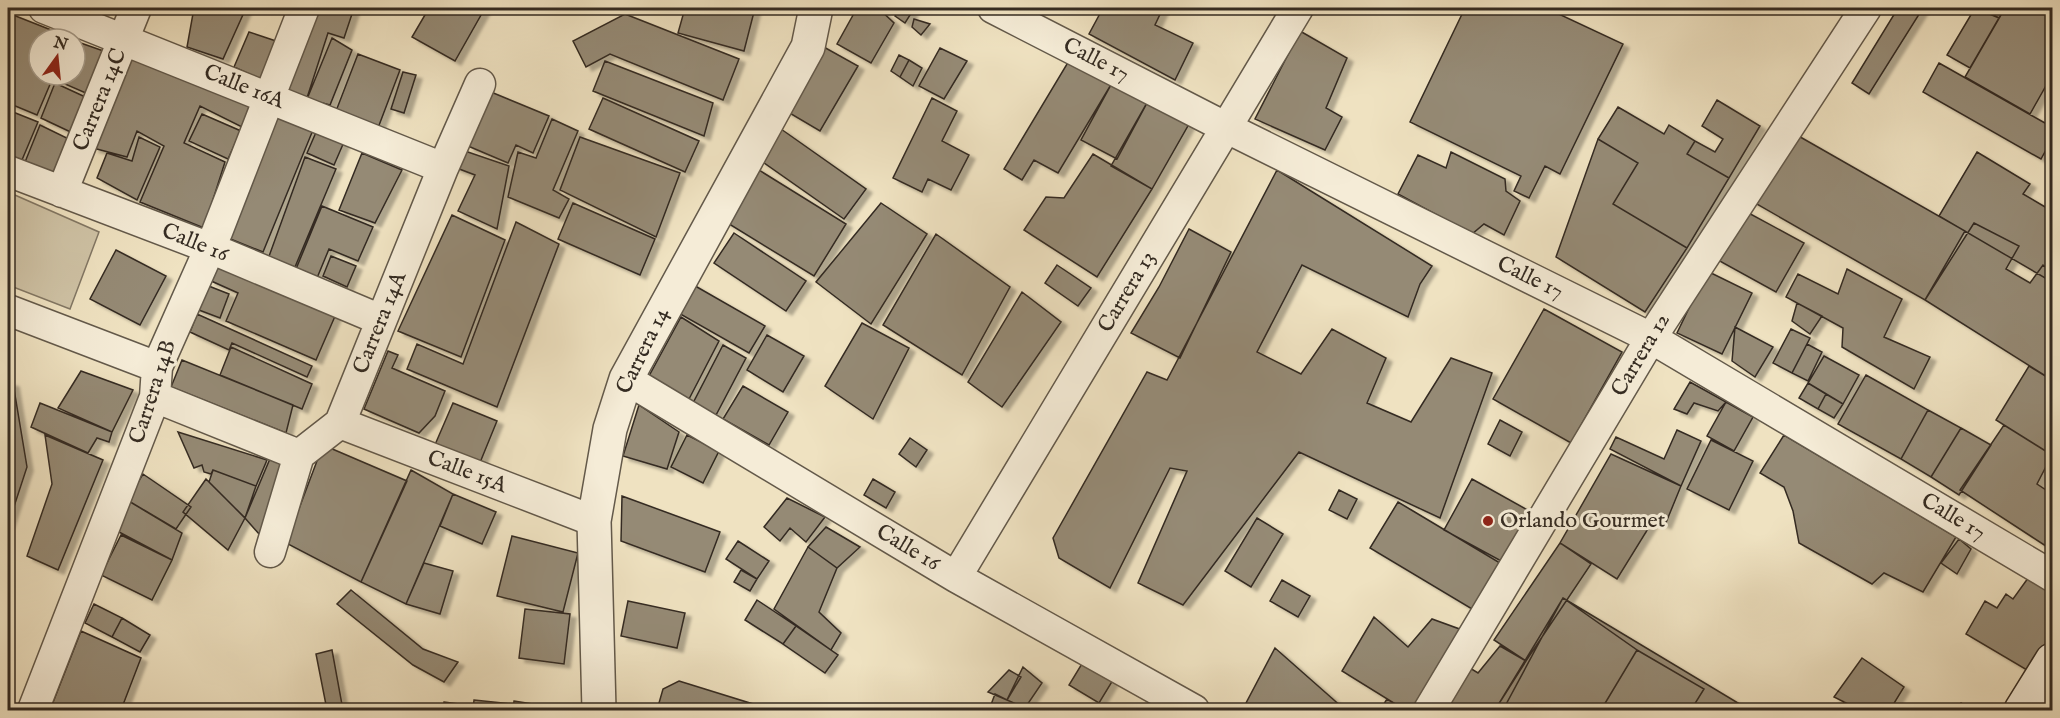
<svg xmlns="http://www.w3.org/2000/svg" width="2060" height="718" viewBox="0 0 2060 718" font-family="'IM FELL English',serif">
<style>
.green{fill:#cfc3a6;stroke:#827764;stroke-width:1.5}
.building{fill:#958a75;stroke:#342b22;stroke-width:1.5;filter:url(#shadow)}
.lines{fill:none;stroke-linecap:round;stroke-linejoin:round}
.minor-casing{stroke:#63594a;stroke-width:33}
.tertiary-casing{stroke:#63594a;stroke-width:36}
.secondary-casing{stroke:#342b22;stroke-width:36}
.minor{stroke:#f5ecd7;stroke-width:30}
.tertiary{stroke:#f5ecd7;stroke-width:33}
.secondary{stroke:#f5ecd7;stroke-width:33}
.poi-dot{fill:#8f2418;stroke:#f5ecd7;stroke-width:2}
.labels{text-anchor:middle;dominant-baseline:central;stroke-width:6;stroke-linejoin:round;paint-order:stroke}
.street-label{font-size:22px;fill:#342b22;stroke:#f5ecd7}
.poi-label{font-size:22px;fill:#342b22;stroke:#f5ecd7;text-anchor:start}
</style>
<defs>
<filter id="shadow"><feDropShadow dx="6" dy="4" stdDeviation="1.5" flood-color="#0004"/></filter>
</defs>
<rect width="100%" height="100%" fill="#efe2c1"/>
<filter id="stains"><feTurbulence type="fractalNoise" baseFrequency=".00333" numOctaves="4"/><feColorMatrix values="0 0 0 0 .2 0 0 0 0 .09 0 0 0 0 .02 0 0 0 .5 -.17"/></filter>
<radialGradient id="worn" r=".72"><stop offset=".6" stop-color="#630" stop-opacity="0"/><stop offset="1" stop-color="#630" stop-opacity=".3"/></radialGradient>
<!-- green -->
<path class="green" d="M8,192L99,232L70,309L8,285Z"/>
<!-- building -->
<path class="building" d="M194,8H219L228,12L230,8H246L223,59L187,47Z
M306,8H354L344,38L328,33L306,101L279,93Z
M429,8H485L455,61L412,37Z
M685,8H755L744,51L678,33Z
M857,8H878L894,23L871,63L837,44Z
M899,8L912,12L905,23L895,16Z
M1103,8L1112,13L1116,8H1163L1155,25L1193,43L1175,80L1089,34Z
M1465,8H1546L1623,44L1560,174L1545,166L1529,198L1514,191L1521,176L1410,122Z
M1898,8H1923L1869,94L1852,83Z
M1975,8L1999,18L1970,68L1947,55Z
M1980,8H2005L1999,18Z
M2005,8H2052V75L2030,114L1965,77Z
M8,13L69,37L39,39V75H54L37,115L8,103Z
M625,14L739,59L723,100L610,54L586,67L573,41Z
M914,19L930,24L921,35L912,27Z
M1300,31L1347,58L1326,108L1342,117L1325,150L1255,119Z
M249,32L276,41L260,79L234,67Z
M332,38L352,50L330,105L307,99Z
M75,41L112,54L95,97L58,81L61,75H75Z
M813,41L858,66L820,131L776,105Z
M940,48L967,61L944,99L919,86Z
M130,54L250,105L242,127L200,106L184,143L225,162L204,228L140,202L164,146L137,131L127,157L93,148Z
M358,54L400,70L378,128L336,111Z
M899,55L909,60L900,77L891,71Z
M1070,59L1112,83L1058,173L1034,160L1022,180L1004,169Z
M909,60L922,68L913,86L900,77Z
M605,61L713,103L704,136L593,91Z
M1939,63L2052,127V139L2041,159L1923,92Z
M403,72L416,75L404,113L391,109Z
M55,83L94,101L79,136L41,118Z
M1112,83L1148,101L1117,159L1081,140Z
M491,92L549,116L533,153L516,145L508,163L468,146Z
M603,98L699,141L685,172L589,129Z
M932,98L957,111L942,141L969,155L951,190L928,179L922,192L893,178Z
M1717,100L1760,126L1729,178L1687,154L1695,141L1715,152L1723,139L1702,126Z
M1148,101L1189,124L1152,189L1111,166Z
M1618,107L1664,134L1669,125L1695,141L1687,154L1729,178L1687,248L1613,204L1638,163L1598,139Z
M8,110L38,122L19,167L8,162Z
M273,113L313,130L263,252L223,236Z
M202,114L241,131L228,159L189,141Z
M552,119L578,131L553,190L569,199L559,218L508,197L518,152L536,158Z
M40,125L75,142L59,184L23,167Z
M781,129L866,189L844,219L760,160Z
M317,130L344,142L334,165L307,153Z
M1788,130L1965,231L1925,300L1748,199Z
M139,137L160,147L137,200L97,178L107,153L132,161Z
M580,137L680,173L656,237L560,190Z
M1598,139L1638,163L1613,204L1687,248L1645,312L1556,257Z
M462,150L509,166L497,229L458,211L475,175L454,167Z
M1451,152L1505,179L1506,191L1520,201L1504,235L1484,224L1472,234L1398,194L1418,155L1446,168Z
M1977,152L2030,184L2023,194L2052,211V282L1939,216Z
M362,153L402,170L375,223L339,210Z
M1093,154L1152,189L1097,277L1024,230L1046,197L1064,198Z
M305,157L336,169L295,267L268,259Z
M754,167L846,224L814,276L721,219Z
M1277,170L1432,266L1420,284L1408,317L1302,265L1257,352L1301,374L1332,329L1386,358L1367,403L1411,422L1451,358L1492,373L1440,518L1299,452L1183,605L1138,583L1187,471L1170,468L1110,588L1059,558L1053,538L1147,372L1167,380Z
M573,203L655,239L640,275L558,239Z
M881,203L927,234L871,324L816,282Z
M322,206L373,227L358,261L329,249L317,278L296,269Z
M1743,210L1804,243L1776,292L1716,259Z
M452,215L505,240L461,357L398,331Z
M516,222L559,244L497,407L407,369L417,344L463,364Z
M1974,223L2019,246L2006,269L2030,283L2043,265L2052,272V380L1925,300Z
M1189,229L1231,252L1180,358L1131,333L1159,287Z
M734,233L806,281L786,311L714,263Z
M936,234L1010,287L962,375L883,325Z
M116,250L166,276L140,325L90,299Z
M331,256L356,266L347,287L323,276Z
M217,261L336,314L316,360L226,321L238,293L209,280Z
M1057,265L1091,288L1078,306L1045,283Z
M1847,269L1902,299L1884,337L1930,357L1914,389L1842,347L1843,328L1786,297L1798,274L1838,294Z
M1707,271L1752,293L1722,354L1677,333Z
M201,283L229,294L220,318L191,307Z
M690,283L765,326L749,353L675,311Z
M1022,292L1061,322L1002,407L968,382Z
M1797,303L1822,316L1810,334L1792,321Z
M1544,309L1622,352L1571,443L1493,399Z
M197,314L312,366L307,377L232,343L229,350L190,332Z
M681,317L719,341L688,401L649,376Z
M862,323L909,348L873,419L825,386Z
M1735,327L1773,347L1755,377L1732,361Z
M1791,329L1810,338L1792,373L1773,363Z
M767,335L804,356L783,392L747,370Z
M1807,344L1822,352L1808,381L1792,373Z
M723,345L746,358L715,417L692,405Z
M231,347L312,384L302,409L220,375Z
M388,351L398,355L392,368L445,391L435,416L419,433L364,409Z
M1824,356L1859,375L1843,404L1808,383Z
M182,360L293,405L286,433L171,387Z
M2029,366L2052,380V455L1996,420Z
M81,371L133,390L112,432L58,408Z
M1866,375L1928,410L1901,459L1838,424Z
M8,382L13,383L27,467L8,525Z
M1690,382L1726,402L1718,411L1694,403L1687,414L1674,409Z
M1808,383L1826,394L1818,409L1799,398Z
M743,386L788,412L769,445L723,419Z
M1826,394L1843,404L1834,418L1818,409Z
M1726,402L1753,417L1734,451L1707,436Z
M40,403L112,432L109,442L97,438L88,453L31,427Z
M453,403L497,421L479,465L434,447Z
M639,405L679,432L667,469L623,456Z
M1928,410L1961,428L1931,477L1901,459Z
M1500,420L1522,432L1510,456L1488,444Z
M2004,425L2052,455L2037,484L2052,494V550L1960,490Z
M1961,428L1991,445L1959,495L1931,477Z
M1677,430L1701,441L1681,486L1610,449L1616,437L1664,459Z
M178,432L267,460L256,486L213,470L211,474L204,472L202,465L194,468Z
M45,435L103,460L58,570L27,556L52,484Z
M687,435L719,451L703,483L671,467Z
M1784,435L1956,537L1923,592L1884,573L1872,584L1799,543L1793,511L1784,487L1760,473Z
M910,438L927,450L916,467L899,454Z
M1711,440L1753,461L1729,510L1687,489Z
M323,445L407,481L361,582L286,543Z
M272,454L291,464L259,534L245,518Z
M1611,454L1681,486L1665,525L1654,519L1617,579L1560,543Z
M213,470L256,486L245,518L209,482Z
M411,470L453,494L406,604L361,582Z
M143,474L191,507L176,529L127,500Z
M206,479L245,518L228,550L183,512Z
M873,479L895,492L886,508L864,495Z
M1472,479L1531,512L1503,562L1444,530Z
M1339,490L1357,499L1347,519L1329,510Z
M453,494L496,512L482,544L440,526Z
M622,496L720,532L705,572L621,541Z
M787,498L825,517L806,542L790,528L780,541L764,527Z
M127,500L182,533L172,560L119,532Z
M1398,502L1500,563L1472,609L1370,548Z
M1257,518L1283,534L1251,587L1225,571Z
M826,527L860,547L837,568L808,547Z
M121,535L172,560L152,600L101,575Z
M512,536L578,553L563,612L497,596Z
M1959,539L1971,549L1957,574L1941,563Z
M738,541L769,561L757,579L726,559Z
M1560,543L1591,564L1526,661L1494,640Z
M808,547L837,568L819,612L841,633L831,650L774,609Z
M424,563L453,571L440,614L406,604Z
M741,570L757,579L750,591L734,582Z
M2031,574L2052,585V636L2032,673L1966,634L1985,601L1997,608L2006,594L2013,599Z
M1282,580L1310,596L1298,617L1270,601Z
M351,590L423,649L458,662L444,682L413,665L337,604Z
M1563,598L1637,650L1601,710H1503Z
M1563,598L1743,706L1740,710H1495Z
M757,600L796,626L783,644L745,620Z
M628,601L685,613L677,648L621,636Z
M94,604L122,618L112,637L85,623Z
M525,609L570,614L564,664L519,658Z
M1374,617L1408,647L1432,619L1465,631L1413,710H1405L1342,671Z
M122,618L150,635L140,652L112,637Z
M796,626L838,655L825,673L783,644Z
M81,631L141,658L121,710H50Z
M1500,646L1526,661L1495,710H1451L1447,708L1470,668L1478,673Z
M1275,648L1343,708L1341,710H1256L1245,705Z
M332,650L343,710H327L316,654Z
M1637,650L1704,689L1691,710H1601Z
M1862,658L1904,687L1893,705L1874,704L1870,710H1860L1834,697Z
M1083,662L1113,680L1099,703L1069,685Z
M1023,667L1042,683L1025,708L1007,700Z
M1009,670L1021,677L1007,700L988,692Z
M679,681L766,708L768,710H657L663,689Z
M995,694L1007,700L1030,710H989Z
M1387,699L1405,710H1380Z
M474,700L513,704L512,710H473Z
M514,701L563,709V710H513Z
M444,702L473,706V710H443Z
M1844,702L1854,710H1840Z
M1961,703L1972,710H1956Z"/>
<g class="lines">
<!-- minor casing -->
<g class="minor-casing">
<path id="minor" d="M44,8L443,168
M993,8L1225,127L1651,338L2052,576
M8,171L210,248L381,320
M62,192L136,8
M8,310L157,367
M626,379L956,577L1194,710
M155,397L299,455
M340,423L594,521
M270,552L299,455L340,423L443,168L480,84
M956,577L1298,8
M33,710L155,397L157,367L217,232L304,8
M1429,710L1651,338L1866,8"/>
</g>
<!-- tertiary casing -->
<g class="tertiary-casing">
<path id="tertiary" d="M599,710L594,521L610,429L626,379L808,47L816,8"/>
</g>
<!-- secondary casing -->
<g class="secondary-casing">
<path id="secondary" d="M2021,710L2052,660"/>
</g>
<!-- minor -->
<use href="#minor" class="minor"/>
<!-- tertiary -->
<use href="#tertiary" class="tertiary"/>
<!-- secondary -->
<use href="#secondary" class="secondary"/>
</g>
<!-- markers -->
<circle class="poi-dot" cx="1488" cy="521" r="6"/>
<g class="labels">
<!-- street labels -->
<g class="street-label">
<text transform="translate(1096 60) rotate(27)">Calle 17</text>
<text transform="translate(244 87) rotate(22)">Calle 16A</text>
<text transform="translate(100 100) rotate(-68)">Carrera 14C</text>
<text transform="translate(195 243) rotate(22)">Calle 16</text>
<text transform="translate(1530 278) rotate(26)">Calle 17</text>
<text transform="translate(1127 292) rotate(-59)">Carrera 13</text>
<text transform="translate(380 323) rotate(-68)">Carrera 14A</text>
<text transform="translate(643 351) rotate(-64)">Carrera 14</text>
<text transform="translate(1641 355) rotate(-59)">Carrera 12</text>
<text transform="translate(153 392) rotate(-72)">Carrera 14B</text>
<text transform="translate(467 472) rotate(21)">Calle 15A</text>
<text transform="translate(1953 517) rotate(31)">Calle 17</text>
<text transform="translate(908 548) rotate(31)">Calle 16</text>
</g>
<!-- poi labels -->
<g class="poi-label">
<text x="1500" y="521">Orlando Gourmet</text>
</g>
</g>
<!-- margin -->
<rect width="2060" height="718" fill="none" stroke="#efe2c1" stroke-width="30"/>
<rect x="9" y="9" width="2042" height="700" fill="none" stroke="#342b22" stroke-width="3"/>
<rect x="15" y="15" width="2030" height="688" fill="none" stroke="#342b22" stroke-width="1.5"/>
<!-- north arrow -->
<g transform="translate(57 57) rotate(15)"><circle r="28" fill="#f5ecd7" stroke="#a89f8f" stroke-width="1.5"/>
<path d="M0-4.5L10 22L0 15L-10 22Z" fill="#8f2418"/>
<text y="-9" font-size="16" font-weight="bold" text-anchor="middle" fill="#342b22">N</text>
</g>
<rect width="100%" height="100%" filter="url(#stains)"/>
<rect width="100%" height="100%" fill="url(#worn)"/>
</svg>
